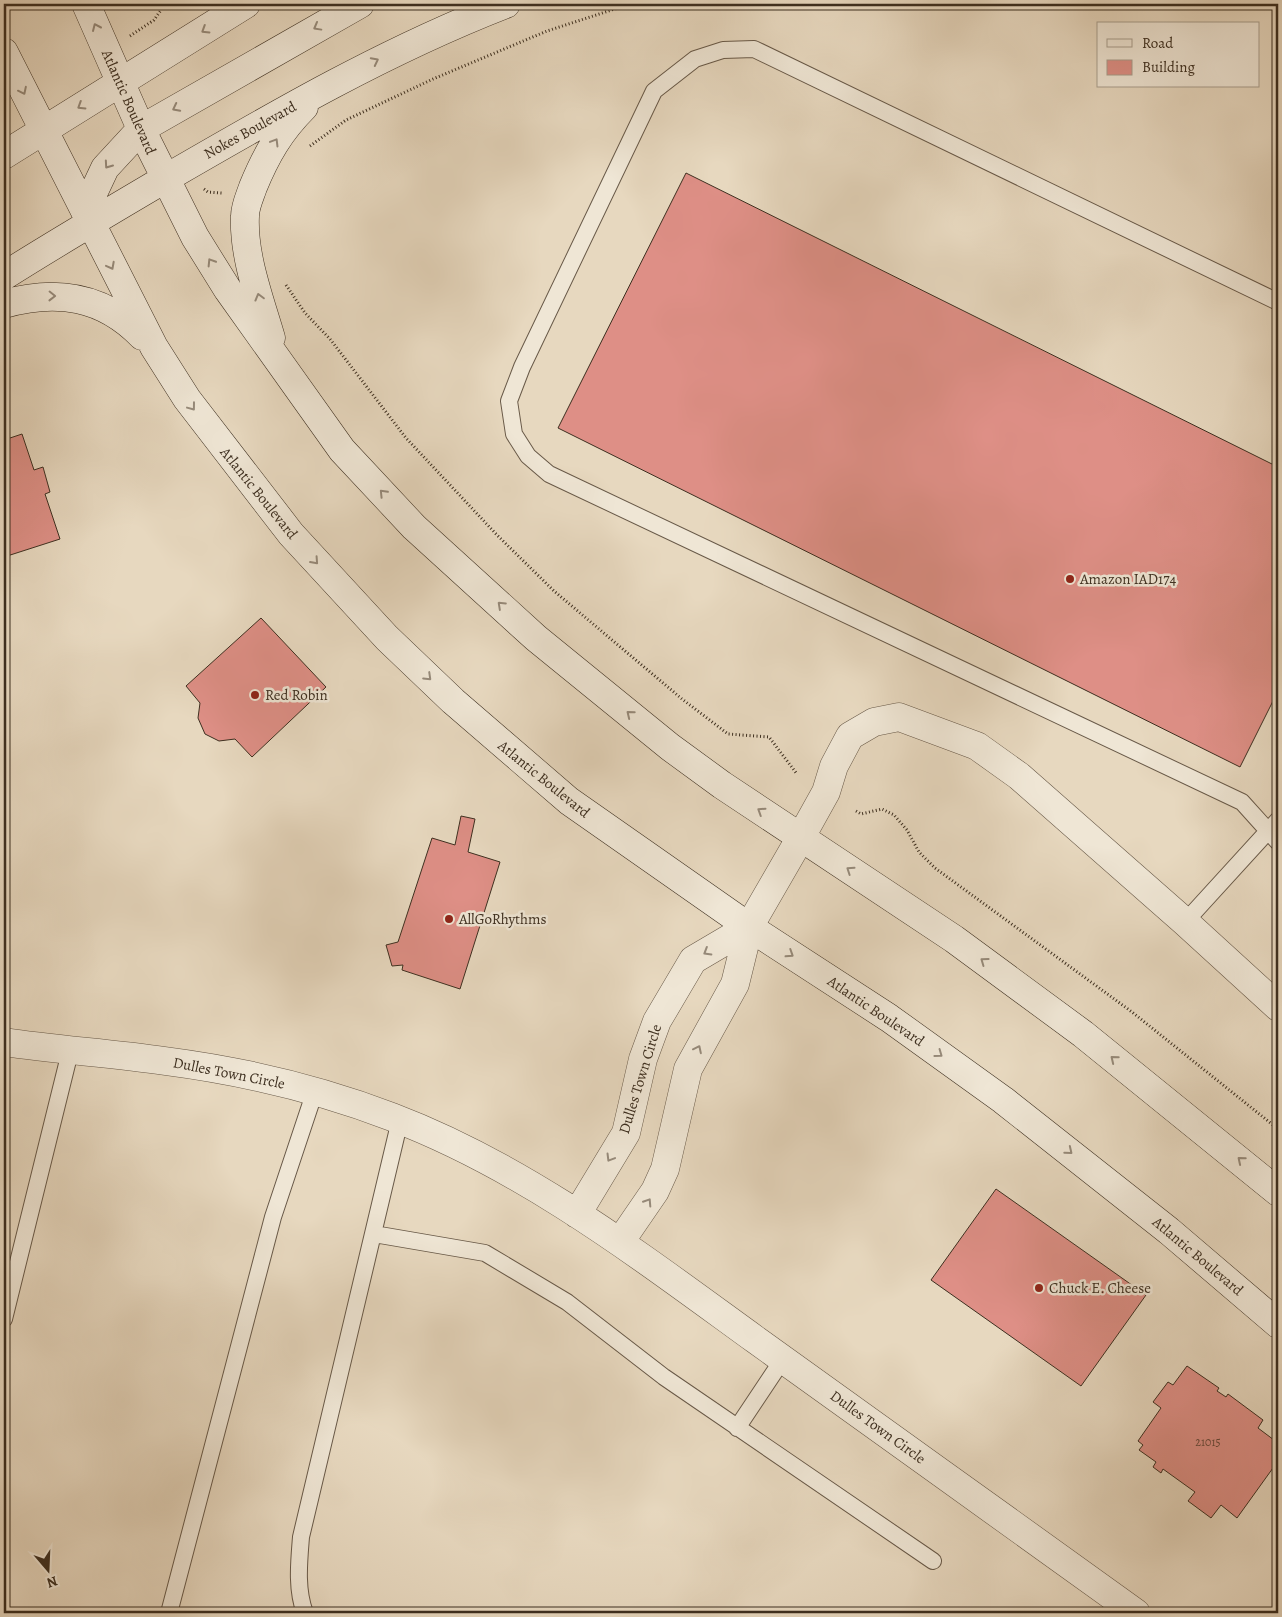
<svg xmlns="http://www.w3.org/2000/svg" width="1282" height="1617" viewBox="0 0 1282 1617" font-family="Alegreya,serif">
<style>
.building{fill:#de8f86;stroke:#3d2f20}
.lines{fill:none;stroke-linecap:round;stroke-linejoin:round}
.service-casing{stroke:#685948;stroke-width:18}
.minor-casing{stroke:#685948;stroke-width:29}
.tertiary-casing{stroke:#685948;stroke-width:29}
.secondary-casing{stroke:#3d2f20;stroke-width:29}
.path{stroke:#3d2f20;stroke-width:3;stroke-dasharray:1 2.5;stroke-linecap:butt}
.service{stroke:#efe6d5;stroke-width:16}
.minor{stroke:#efe6d5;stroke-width:28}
.tertiary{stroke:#efe6d5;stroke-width:28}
.secondary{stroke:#efe6d5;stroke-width:28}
.oneway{stroke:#968a7a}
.poi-dot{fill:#8f2418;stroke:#efe6d5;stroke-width:2}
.labels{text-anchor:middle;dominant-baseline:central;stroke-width:5;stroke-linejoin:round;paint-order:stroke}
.number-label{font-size:12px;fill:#65473a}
.street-label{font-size:15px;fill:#3d2f20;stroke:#efe6d5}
.poi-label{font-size:15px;fill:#3d2f20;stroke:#efe6d5;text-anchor:start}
</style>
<rect width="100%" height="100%" fill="#e7d8bf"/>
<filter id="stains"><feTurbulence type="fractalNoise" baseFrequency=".004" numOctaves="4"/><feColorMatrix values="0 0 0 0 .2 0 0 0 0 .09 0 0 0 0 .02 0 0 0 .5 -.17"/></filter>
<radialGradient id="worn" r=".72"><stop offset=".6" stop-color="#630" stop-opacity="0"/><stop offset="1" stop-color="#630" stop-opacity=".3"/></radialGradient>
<!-- building -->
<path class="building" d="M686,173L1278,467V691L1240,767L558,428Z
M22,434L34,470L43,467L50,492L45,494L60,539L4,557V440Z
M261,618L326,687L252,757L235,739L219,741L205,734L198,718L200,703L186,686Z
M461,816L475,819L468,852L500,862L460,989L402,970L403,965L392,966L386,945L398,942L432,838L455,845Z
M996,1189L1146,1295L1081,1386L931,1280Z
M1187,1366L1219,1388L1217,1391L1226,1397L1228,1394L1263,1420L1258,1428L1278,1443V1461L1237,1518L1221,1505L1211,1518L1188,1501L1195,1492L1163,1469L1161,1473L1153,1467L1156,1462L1139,1450L1143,1445L1138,1441L1161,1408L1153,1402L1168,1382L1173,1385Z"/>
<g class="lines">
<!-- service casing -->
<g class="service-casing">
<path id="service" d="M1278,302L754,49L723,50L695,59L654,91L522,367L509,401L514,434L528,456L549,474L1242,802L1278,842
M1185,922L1278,820
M374,1234L485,1253L567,1302L664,1377L933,1561
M4,1319L70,1052
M737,1428L783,1359
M169,1613L273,1217L315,1091
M305,1613C296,1589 299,1562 301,1537L400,1120"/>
</g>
<!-- minor casing -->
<g class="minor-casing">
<path id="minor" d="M801,837L826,792L834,766L850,736L874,722L899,717L977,746L1019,776L1185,922L1278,1007"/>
</g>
<!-- tertiary casing -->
<g class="tertiary-casing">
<path id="tertiary" d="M4,1042C57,1050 111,1053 165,1061C242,1071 319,1089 392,1117C526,1168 640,1256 756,1340C883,1431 1009,1522 1136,1613
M577,1214L626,1133L643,1059L657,1021L693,960L749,927
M620,1242L655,1191L665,1169L688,1069L735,984L749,927L801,837"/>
</g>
<!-- secondary casing -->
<g class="secondary-casing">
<path id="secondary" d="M86,4L141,129L195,237L228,290L342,450L414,527L536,638L670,747L722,785L954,939L1083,1034L1278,1192
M4,52L154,347L187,399L291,534L387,638L453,701L569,801L749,927L889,1018L1003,1100L1169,1231L1278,1324
M4,155L246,4
M88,223L89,202L105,168L141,129L360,4
M4,276C56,243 109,212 163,180C275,115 385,51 506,4
M4,304C57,289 103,296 142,336
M271,338C260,300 243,256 245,216C245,206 250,196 253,187C266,155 280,131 304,107"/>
</g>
<!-- path -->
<path class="path" d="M130,36L154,20L161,10
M310,146L346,120L433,79L547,31L630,4
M204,189L208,192L222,193
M286,285L305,313L330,339L406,438L497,535L554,591L682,699L728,734L769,737L797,774
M856,811L861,814L882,809L894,815L907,830L919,852L935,868L1132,1012L1278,1129"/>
<!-- service -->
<use href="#service" class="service"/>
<!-- minor -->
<use href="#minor" class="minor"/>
<!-- tertiary -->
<use href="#tertiary" class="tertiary"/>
<!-- secondary -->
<use href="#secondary" class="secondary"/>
</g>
<!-- one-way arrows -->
<defs><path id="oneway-chevron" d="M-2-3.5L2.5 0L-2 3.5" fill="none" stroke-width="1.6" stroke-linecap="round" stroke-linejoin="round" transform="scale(1.25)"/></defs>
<g class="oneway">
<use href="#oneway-chevron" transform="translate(96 27) rotate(-114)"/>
<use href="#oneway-chevron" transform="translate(317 27) rotate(151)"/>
<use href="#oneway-chevron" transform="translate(205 30) rotate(148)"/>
<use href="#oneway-chevron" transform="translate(375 61) rotate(-27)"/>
<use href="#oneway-chevron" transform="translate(23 91) rotate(64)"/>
<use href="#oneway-chevron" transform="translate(81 106) rotate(148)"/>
<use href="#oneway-chevron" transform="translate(176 108) rotate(153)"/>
<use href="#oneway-chevron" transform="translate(275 142) rotate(-59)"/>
<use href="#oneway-chevron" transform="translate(108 165) rotate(125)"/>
<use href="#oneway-chevron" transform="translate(211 262) rotate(-122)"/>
<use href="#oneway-chevron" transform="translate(111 266) rotate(62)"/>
<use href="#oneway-chevron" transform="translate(52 296) rotate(1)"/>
<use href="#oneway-chevron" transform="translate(259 297) rotate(-105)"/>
<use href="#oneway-chevron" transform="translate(192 407) rotate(53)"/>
<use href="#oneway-chevron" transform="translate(383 493) rotate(-134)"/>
<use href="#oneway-chevron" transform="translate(315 561) rotate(48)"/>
<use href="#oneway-chevron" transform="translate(501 605) rotate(-137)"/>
<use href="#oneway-chevron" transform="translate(428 677) rotate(44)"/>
<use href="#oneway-chevron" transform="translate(630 714) rotate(-141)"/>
<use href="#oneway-chevron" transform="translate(761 811) rotate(-147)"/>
<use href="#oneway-chevron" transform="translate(850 870) rotate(-146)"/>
<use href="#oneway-chevron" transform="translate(707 952) rotate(149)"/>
<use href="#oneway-chevron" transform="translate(790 954) rotate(33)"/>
<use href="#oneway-chevron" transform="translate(984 961) rotate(-144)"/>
<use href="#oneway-chevron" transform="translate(698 1049) rotate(-64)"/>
<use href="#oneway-chevron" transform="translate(939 1054) rotate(36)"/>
<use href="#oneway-chevron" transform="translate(1114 1059) rotate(-141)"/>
<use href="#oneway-chevron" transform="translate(1069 1151) rotate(39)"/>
<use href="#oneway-chevron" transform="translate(610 1158) rotate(121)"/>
<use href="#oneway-chevron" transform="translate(1241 1160) rotate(-140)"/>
<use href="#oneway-chevron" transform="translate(648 1202) rotate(-57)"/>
</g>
<!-- markers -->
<g class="poi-dot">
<circle cx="1070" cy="579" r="5"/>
<circle cx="255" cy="695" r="5"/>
<circle cx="449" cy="919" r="5"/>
<circle cx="1039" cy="1288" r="5"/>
</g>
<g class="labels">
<!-- number labels -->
<g class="number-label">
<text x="1208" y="1442">21015</text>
</g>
<!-- street labels -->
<g class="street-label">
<text transform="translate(129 102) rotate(66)">Atlantic Boulevard</text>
<text transform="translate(250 130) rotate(-29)">Nokes Boulevard</text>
<text transform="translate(259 493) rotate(51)">Atlantic Boulevard</text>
<text transform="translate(544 779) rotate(39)">Atlantic Boulevard</text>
<text transform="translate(876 1011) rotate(34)">Atlantic Boulevard</text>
<text transform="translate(229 1073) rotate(11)">Dulles Town Circle</text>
<text transform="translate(640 1079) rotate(-73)">Dulles Town Circle</text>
<text transform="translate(1198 1256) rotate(40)">Atlantic Boulevard</text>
<text transform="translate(878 1427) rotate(36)">Dulles Town Circle</text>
</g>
<!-- poi labels -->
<g class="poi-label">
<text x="1080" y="579">Amazon IAD174</text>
<text x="265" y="695">Red Robin</text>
<text x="459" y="919">AllGoRhythms</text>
<text x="1049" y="1288">Chuck E. Cheese</text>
</g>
</g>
<!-- margin -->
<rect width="1282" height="1617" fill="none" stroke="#e7d8bf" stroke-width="20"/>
<rect x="5" y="5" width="1272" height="1607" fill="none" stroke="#3d2f20" stroke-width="2.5"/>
<rect x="10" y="10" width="1262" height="1597" fill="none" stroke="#3d2f20"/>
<!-- legend -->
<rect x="1097" y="22" width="162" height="65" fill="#efe6d5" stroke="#a89d8d"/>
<rect x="1107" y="39" width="25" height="8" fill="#efe6d5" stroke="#a89d8d"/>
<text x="1142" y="48" font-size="15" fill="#3d2f20">Road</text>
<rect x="1107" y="60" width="25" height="15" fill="#de8f86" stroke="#a89d8d"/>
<text x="1142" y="72" font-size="15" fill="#3d2f20">Building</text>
<!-- north arrow -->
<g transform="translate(48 1570) rotate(161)" stroke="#efe6d5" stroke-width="4" paint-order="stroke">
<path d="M0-4L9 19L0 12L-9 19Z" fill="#3d2f20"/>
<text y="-8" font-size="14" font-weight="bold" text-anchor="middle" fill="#3d2f20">N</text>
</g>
<rect width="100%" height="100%" filter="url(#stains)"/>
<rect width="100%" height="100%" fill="url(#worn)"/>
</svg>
